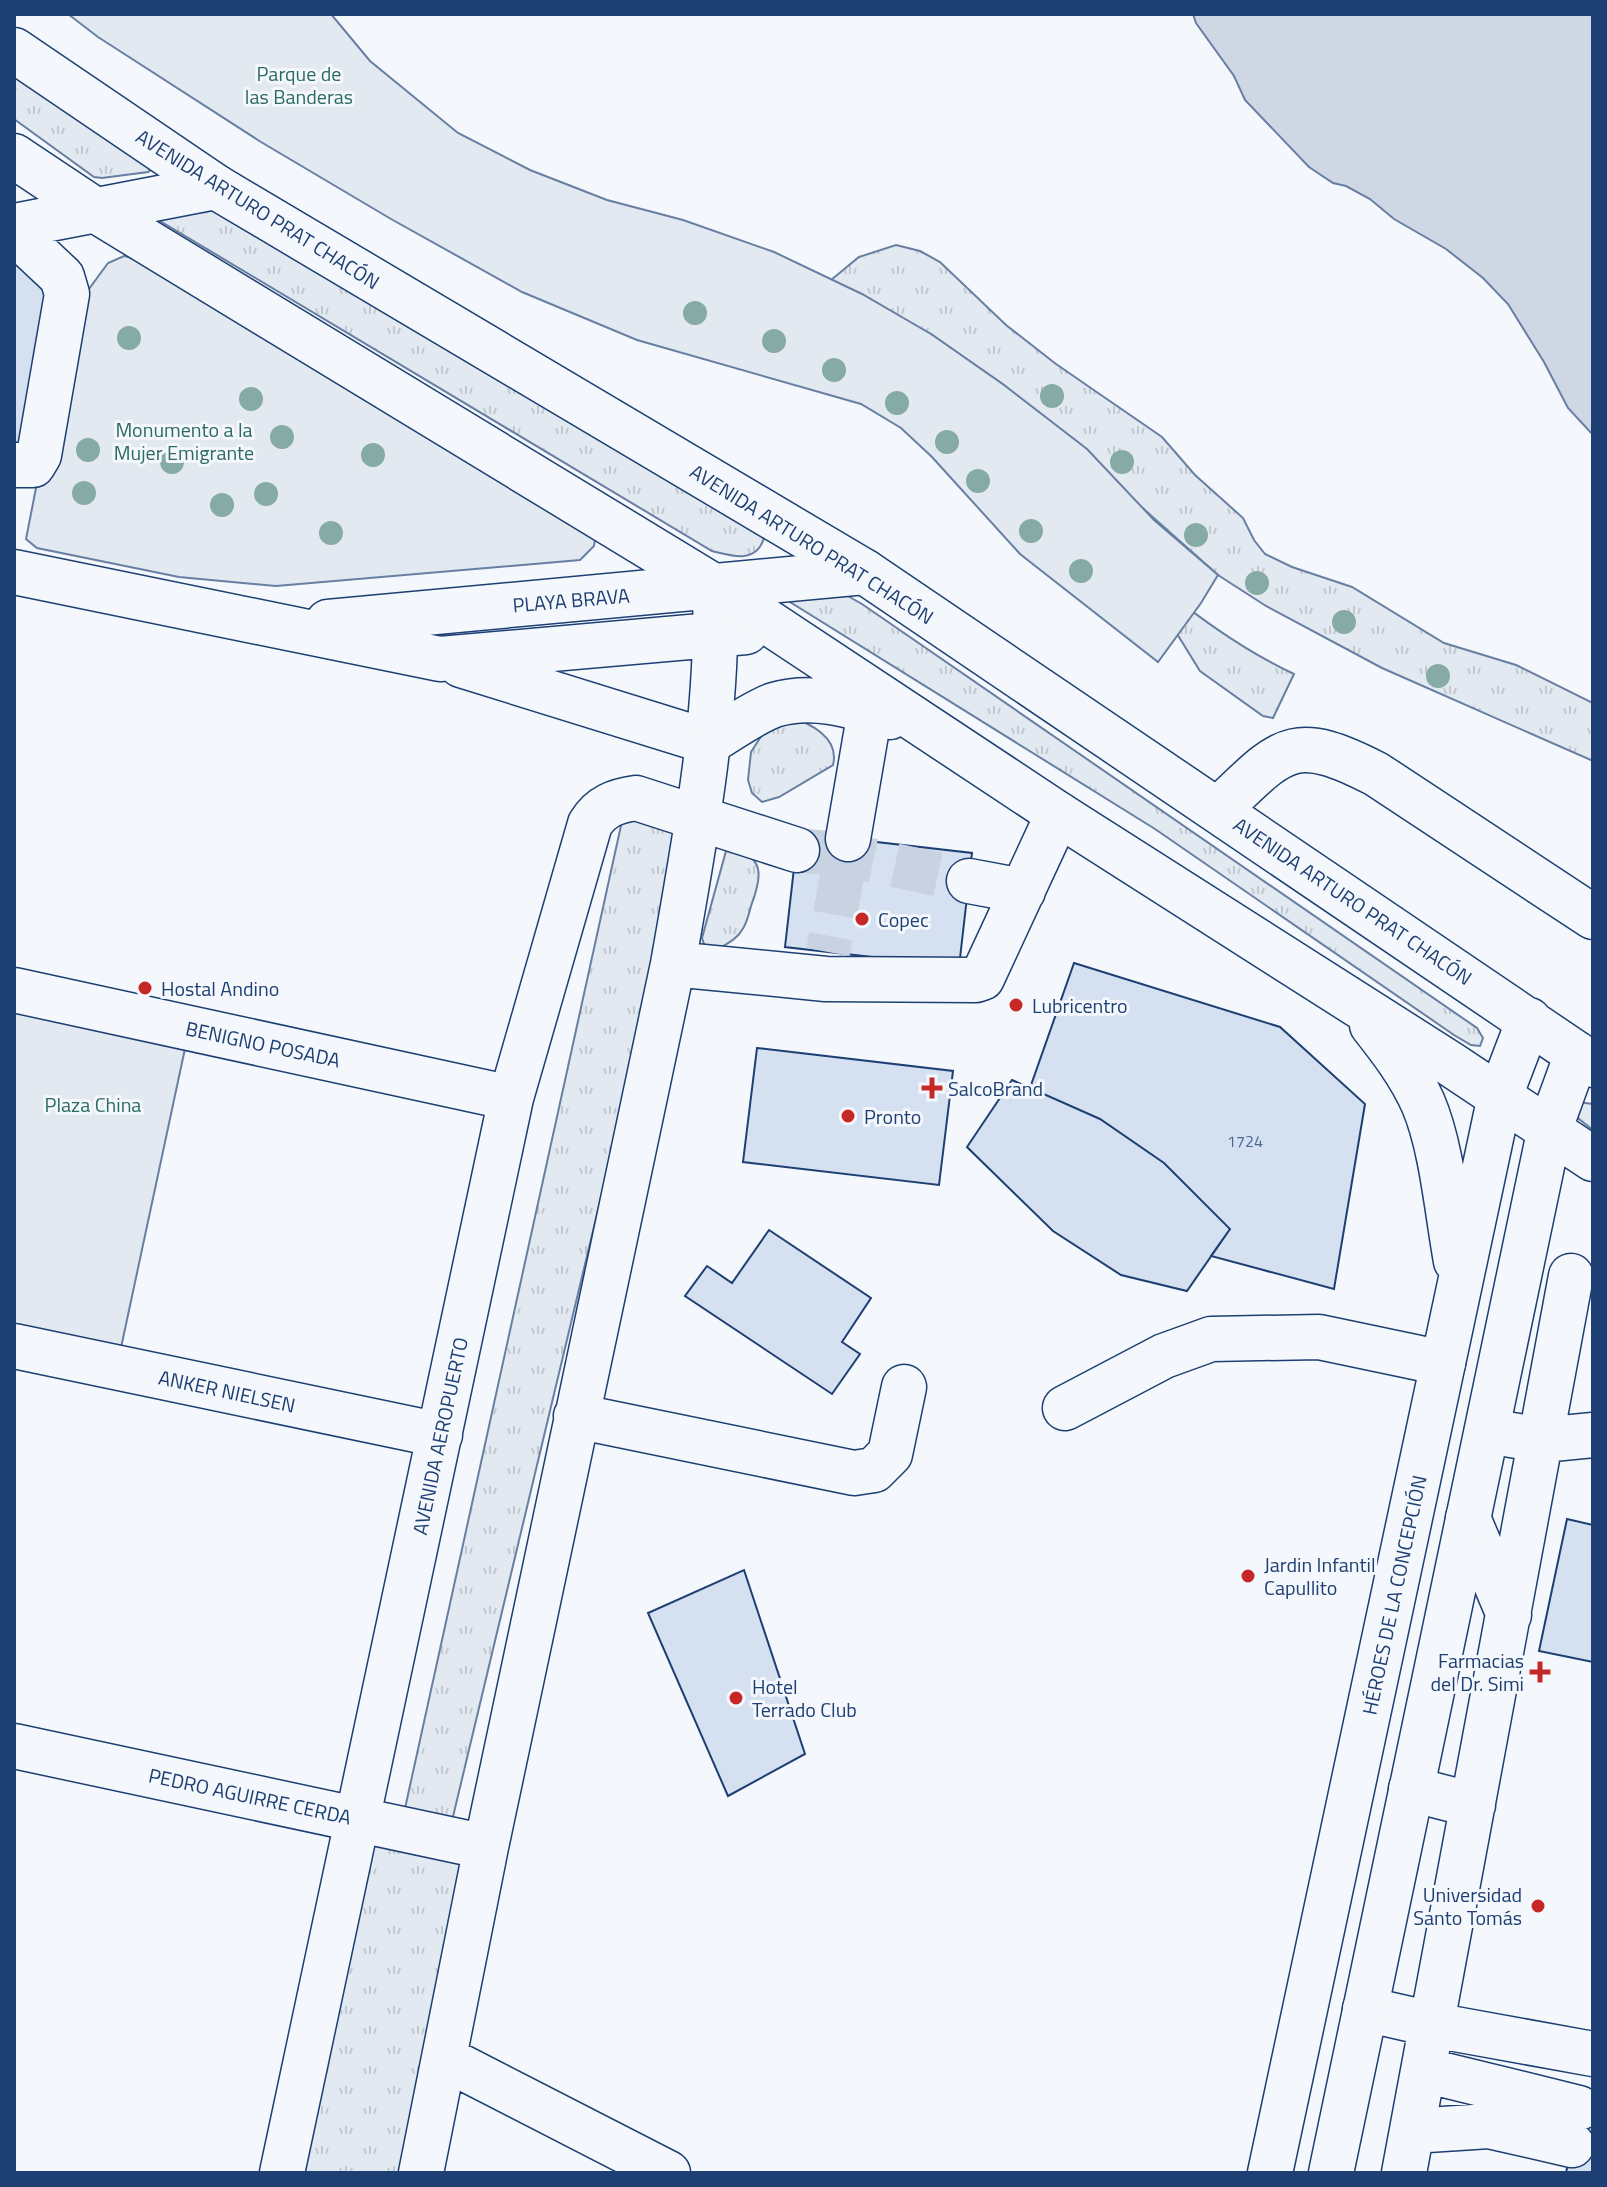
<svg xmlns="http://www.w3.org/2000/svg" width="1607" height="2187" viewBox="0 0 1607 2187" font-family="'Titillium Web',sans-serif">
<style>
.grass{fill:url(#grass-tufts);stroke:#687fa3;stroke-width:2}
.park{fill:#e3e9f0;stroke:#687fa3;stroke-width:2}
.water{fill:#cfd7e4;stroke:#687fa3;stroke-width:2}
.building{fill:#d5e0f0;stroke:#1d3f73;stroke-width:2}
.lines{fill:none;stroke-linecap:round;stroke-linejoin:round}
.minor-tunnel{stroke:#c9d2e0;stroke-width:44;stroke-dasharray:44 22;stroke-linecap:butt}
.minor-casing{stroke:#1d3f73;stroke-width:47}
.major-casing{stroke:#1d3f73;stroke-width:47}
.minor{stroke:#f4f7fb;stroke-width:44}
.major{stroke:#f4f7fb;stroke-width:44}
.tree{fill:#86aba6}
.poi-dot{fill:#c62828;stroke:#f4f7fb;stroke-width:3}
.labels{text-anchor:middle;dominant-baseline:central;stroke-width:6;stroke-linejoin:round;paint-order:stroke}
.number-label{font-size:16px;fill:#4b6792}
.park-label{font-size:20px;fill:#2c6c60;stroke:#f4f7fb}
.street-label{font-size:20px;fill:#1d3f73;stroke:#f4f7fb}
.poi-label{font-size:20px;fill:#1d3f73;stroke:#f4f7fb;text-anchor:start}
</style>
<defs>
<pattern id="grass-tufts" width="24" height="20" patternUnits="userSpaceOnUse" patternTransform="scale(2)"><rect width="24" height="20" fill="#e3e9f0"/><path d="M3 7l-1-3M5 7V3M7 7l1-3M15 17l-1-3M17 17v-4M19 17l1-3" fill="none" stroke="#c2c9d1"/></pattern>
</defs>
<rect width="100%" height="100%" fill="#f4f7fb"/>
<!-- grass -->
<path class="grass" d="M14,67L152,169L148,172L102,178L94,177L14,119Z
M202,201L760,527L764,538C756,564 732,556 712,551L155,218Z
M896,245L920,251L940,262L1006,325L1056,364L1162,437L1195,475L1243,518L1254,540L1265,554L1292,567L1352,587L1444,643L1516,665L1593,703V761L1382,668L1266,606L1218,575L1004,385L931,334L831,280L859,257Z
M1137,569C1187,608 1236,647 1294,674L1273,718L1263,716L1200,671Z
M839,591L862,604L1477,1028L1483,1038L1480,1046L1471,1045L1454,1035L1155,829L790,602L783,593Z
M787,715C809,723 840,737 833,765L779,797L762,802L752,793L748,780L751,752L769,724Z
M627,817L686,825L652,984L451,1825L404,1813L622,821Z
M735,847C766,860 761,879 751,906C749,913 747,923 742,930C737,939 726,945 717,949L705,947L702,938L726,851Z
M1577,1102L1593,1104V1130L1574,1115Z
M358,1820L464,1845L400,2173H302Z"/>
<!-- park -->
<path class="park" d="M68,14H331L370,61L458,133L530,170L607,200L683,220L774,252L862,294L931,334L1004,385L1087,449L1154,520L1218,575L1201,603L1158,662L1020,554L932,457L901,428L861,404L637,340L522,292L391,219L261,142L98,37Z
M124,256L137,259L596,532L594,546L580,560L276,586L179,577L37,548L26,539L70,315L108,263Z
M14,1007L186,1044L119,1357L14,1335Z"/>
<!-- water -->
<path class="water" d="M1193,14H1593V435L1568,408L1544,362L1508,304L1483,278L1446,249L1394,219L1370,199L1346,186L1333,183L1309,167L1245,100L1234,76L1196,23Z"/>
<!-- building -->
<path class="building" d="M14,255L58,287L33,455L14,452Z
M798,833L972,853L959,967L785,947Z
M1074,963L1280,1027L1365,1104L1334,1289L1211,1256L1230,1229L1164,1163L1100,1119L1030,1088Z
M757,1048L953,1071L939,1185L743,1162Z
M1012,1080L1100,1119L1164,1163L1230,1229L1187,1291L1121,1275L1053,1231L967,1147Z
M769,1230L871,1298L842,1342L860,1354L832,1394L685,1296L707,1266L732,1283Z
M1567,1519L1593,1525V1662L1539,1651Z
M744,1570L805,1754L728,1796L648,1613Z
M1593,2091V2173H1566L1579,2108Z"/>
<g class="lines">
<!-- minor-tunnel -->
<path class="minor-tunnel" d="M848,839L846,855L969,881
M797,850L846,855L828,952"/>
<!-- minor casing -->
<g class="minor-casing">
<path id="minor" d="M14,226L216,187
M14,232L62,277L67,294L39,455L33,465H14
M14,572L440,659L746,632
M328,622L865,572
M461,665L709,742
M1218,810C1282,749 1291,730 1376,774L1593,917
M848,839L870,711
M969,881L1023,891
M673,964L826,979L976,980L982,978L1058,814
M14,990L511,1098
M14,1346L440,1435
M1065,1408L1164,1356L1211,1339L1319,1337L1443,1363
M576,1416L854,1473L874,1470L890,1454L904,1387
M1487,1431L1542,1440L1593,1435
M1468,1518L1509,1615
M14,1746L486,1847
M1411,1789L1473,1805
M1365,2009L1444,2027L1593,2054
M444,2058L668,2173
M1424,2070L1579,2108
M1412,2131L1489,2126L1572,2145
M282,2173L511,1098L590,824C601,806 616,801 636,798L797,850
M421,2173L486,1847L673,964C695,839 719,714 715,587
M1404,2173L1571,1276"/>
</g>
<!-- major casing -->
<g class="major-casing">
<path id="major" d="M14,50L216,187L865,572L1593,1065
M14,156L95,210L715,587L1058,814L1452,1065L1593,1159
M709,742C728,731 754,712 774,705C813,693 853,706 890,717
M1372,1025C1391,1049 1410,1074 1423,1103C1442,1147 1447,1212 1456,1261
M1270,2173L1500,1096L1529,1020
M1331,2173L1550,1128L1577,1054"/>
</g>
<!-- minor -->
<use href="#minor" class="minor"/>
<!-- major -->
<use href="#major" class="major"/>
</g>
<!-- trees -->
<g class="tree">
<circle cx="695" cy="313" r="12"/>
<circle cx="129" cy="338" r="12"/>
<circle cx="774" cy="341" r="12"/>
<circle cx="834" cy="370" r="12"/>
<circle cx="1052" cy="396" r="12"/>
<circle cx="251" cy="399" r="12"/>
<circle cx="897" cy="403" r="12"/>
<circle cx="282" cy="437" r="12"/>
<circle cx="947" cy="442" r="12"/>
<circle cx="88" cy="450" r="12"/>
<circle cx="373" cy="455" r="12"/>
<circle cx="172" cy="462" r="12"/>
<circle cx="1122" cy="462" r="12"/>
<circle cx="978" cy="481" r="12"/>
<circle cx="84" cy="493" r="12"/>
<circle cx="266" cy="494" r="12"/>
<circle cx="222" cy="505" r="12"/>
<circle cx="1031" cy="531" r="12"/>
<circle cx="331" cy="533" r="12"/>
<circle cx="1196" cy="535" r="12"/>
<circle cx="1081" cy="571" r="12"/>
<circle cx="1257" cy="583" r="12"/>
<circle cx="1344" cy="622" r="12"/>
<circle cx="1438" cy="676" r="12"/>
</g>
<!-- markers -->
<g class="poi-dot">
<circle cx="862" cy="919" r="8"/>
<circle cx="145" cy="988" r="8"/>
<circle cx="1016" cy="1005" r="8"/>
<path d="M928 1076h8v8h8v8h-8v8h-8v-8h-8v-8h8z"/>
<circle cx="848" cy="1116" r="8"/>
<circle cx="1248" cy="1576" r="8"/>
<path d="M1536 1660h8v8h8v8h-8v8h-8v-8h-8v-8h8z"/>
<circle cx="736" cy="1698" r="8"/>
<circle cx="1538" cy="1906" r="8"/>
</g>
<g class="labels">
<!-- number labels -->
<g class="number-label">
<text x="1245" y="1141">1724</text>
</g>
<!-- park labels -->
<g class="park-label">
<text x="299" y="73">Parque de<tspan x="299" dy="23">las Banderas</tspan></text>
<text x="184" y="429">Monumento a la<tspan x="184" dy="23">Mujer Emigrante</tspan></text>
<text x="93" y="1104">Plaza China</text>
</g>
<!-- street labels -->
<g class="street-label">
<text transform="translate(258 209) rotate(32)">AVENIDA ARTURO PRAT CHACÓN</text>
<text transform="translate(812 544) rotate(32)">AVENIDA ARTURO PRAT CHACÓN</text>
<text transform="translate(571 600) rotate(-5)">PLAYA BRAVA</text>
<text transform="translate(1353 901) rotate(34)">AVENIDA ARTURO PRAT CHACÓN</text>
<text transform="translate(263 1044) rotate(12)">BENIGNO POSADA</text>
<text transform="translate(227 1391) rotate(12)">ANKER NIELSEN</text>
<text transform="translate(440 1436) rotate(-78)">AVENIDA AEROPUERTO</text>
<text transform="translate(1394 1595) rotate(-78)">HÉROES DE LA CONCEPCIÓN</text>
<text transform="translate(250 1796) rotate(12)">PEDRO AGUIRRE CERDA</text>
</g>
<!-- poi labels -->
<g class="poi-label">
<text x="878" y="919">Copec</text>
<text x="161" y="988">Hostal Andino</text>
<text x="1032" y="1005">Lubricentro</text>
<text x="948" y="1088">SalcoBrand</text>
<text x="864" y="1116">Pronto</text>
<text x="1264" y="1564">Jardin Infantil<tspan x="1264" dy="23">Capullito</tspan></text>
<text x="1524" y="1660" text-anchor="end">Farmacias<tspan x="1524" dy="23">del Dr. Simi</tspan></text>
<text x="752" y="1686">Hotel<tspan x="752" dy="23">Terrado Club</tspan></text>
<text x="1522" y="1894" text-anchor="end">Universidad<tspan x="1522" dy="23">Santo Tomás</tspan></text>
</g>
</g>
<!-- border -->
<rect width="1607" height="2187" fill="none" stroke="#1d3f73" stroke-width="32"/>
</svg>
